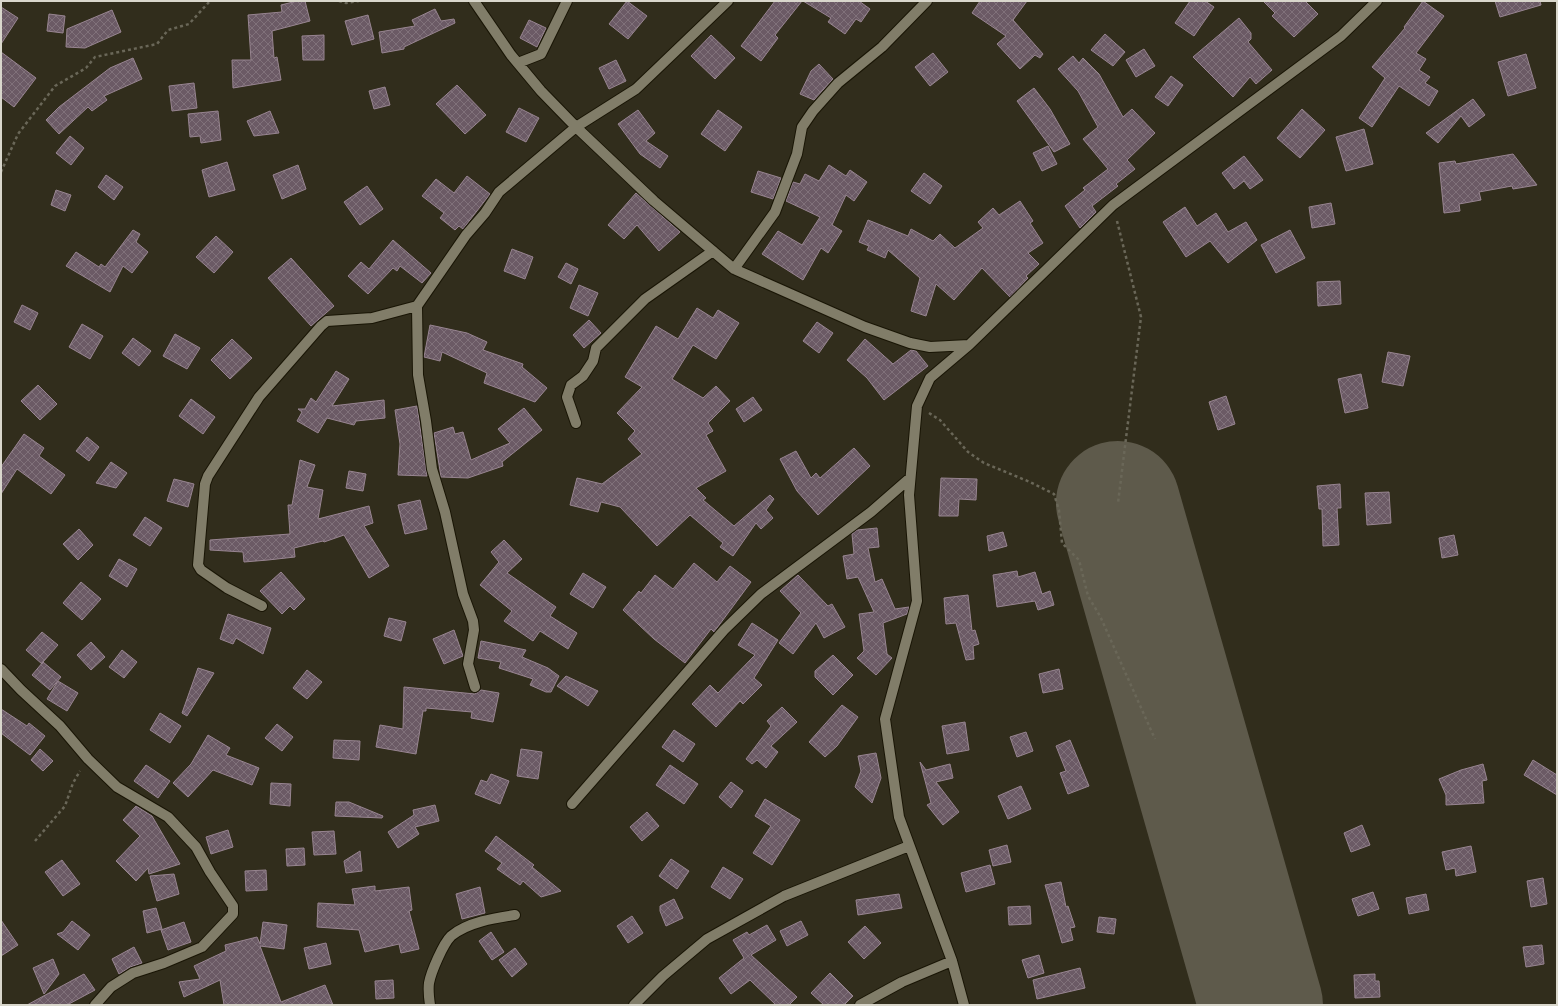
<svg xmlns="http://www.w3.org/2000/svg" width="1558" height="1006" viewBox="0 0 1558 1006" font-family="Mulish,sans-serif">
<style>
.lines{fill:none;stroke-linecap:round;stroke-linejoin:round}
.runway{stroke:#5e5a4b;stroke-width:124}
.building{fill:url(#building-cross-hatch);stroke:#988591}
.minor-casing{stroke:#191505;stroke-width:12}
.path{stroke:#6a6758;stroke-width:2.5;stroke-dasharray:3 3;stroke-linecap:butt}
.minor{stroke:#817d69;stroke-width:10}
</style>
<defs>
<pattern id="building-cross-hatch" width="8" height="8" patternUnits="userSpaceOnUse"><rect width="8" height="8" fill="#6b5a65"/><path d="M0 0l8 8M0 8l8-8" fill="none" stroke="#80717a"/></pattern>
</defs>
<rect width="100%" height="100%" fill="#312d1c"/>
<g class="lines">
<!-- runway -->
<path class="runway" d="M1118,503L1261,1005"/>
</g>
<!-- building -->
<path class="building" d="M297,1H305L310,21L272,31L274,58L277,57L281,80L233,88L232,60H251L248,15L282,12L281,5Z
M627,1L647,16L628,39L609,24Z
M775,1H802L775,35L778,38L761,61L741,46Z
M803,1H859L870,9L861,22L856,19L845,34L828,22L831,18Z
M980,1H1027L1013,20L1043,54L1040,58L1035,55L1020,69L997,44L1006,36L972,13Z
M1190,1H1205L1214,7L1194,36L1175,23Z
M1263,1H1305L1318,14L1294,37L1272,16L1275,13Z
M1423,1L1444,16L1416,53L1426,59L1419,70L1430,77L1425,83L1438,91L1429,106L1399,86L1372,127L1359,118L1385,78L1372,67L1405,28L1404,27Z
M1495,1H1540L1541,5L1500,17Z
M1,7L18,18L1,44Z
M435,9L441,21L454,19L455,23L404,47V49L382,53L379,32L415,26L412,20Z
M112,10L121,32L85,48L66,47L67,29Z
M49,14L65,16L63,33L47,31Z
M368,15L374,39L352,45L345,21Z
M1239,18L1251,33V39L1248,42L1272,70L1256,84L1250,77L1233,97L1193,57Z
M529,20L546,28L537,47L520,38Z
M1105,34L1125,52L1113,66L1091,50Z
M324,35V60H303L302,36Z
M711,35L735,58L715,79L691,56Z
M1144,49L1155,66L1136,77L1126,60Z
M1,52L36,78L14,107L1,97Z
M933,53L948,72L930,86L915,67Z
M1526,54L1536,88L1508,96L1498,62Z
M1073,56L1079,63L1083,58L1099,74L1123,117L1132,109L1155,133L1127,160L1135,169L1116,184L1118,186L1092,206L1096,212L1080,228L1065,206L1085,190L1083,188L1108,169L1083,139L1098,127L1078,91L1058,69Z
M133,58L142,79L104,96L107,100L92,111L88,107L59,134L46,120L59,107L110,68Z
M616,60L626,81L609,89L599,68Z
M819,64L833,79L814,100L800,94L811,71Z
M1171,76L1183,85L1168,106L1155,97Z
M194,83L197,108L172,111L169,86Z
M457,85L486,115L465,134L436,104Z
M385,87L390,105L374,109L369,91Z
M1034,88L1050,109L1070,144L1054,152L1017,101Z
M1473,99L1485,115L1469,127L1461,116L1438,143L1426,133Z
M519,108L539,118L526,142L506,132Z
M1302,109L1325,130L1300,158L1277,138Z
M638,110L655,133L646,141L668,156L660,168L640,154L618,124Z
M718,110L742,127L725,151L701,134Z
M218,111L221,140L201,143L200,136L190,137L188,114Z
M270,111L279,133L254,136L247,121Z
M1364,129L1373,164L1346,171L1336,137Z
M70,136L84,148L71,165L56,153Z
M1048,146L1057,164L1042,171L1033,153Z
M1513,154L1537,185L1513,189L1512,186L1479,192L1481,200L1459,204L1460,211L1444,213L1439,163L1455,161L1456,164Z
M1244,156L1263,180L1250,189L1244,181L1234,189L1222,173Z
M227,162L235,190L209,197L202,170Z
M298,165L306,189L282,199L273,175Z
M829,165L846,176L850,170L867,182L854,201L846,195L832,225L842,231L828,253L821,248L803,280L762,254L778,231L802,245L820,217L786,201L793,182L800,184L805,174L819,181Z
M758,171L781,178L773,199L751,192Z
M924,173L942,186L930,204L911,191Z
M106,175L123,187L114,200L98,187Z
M467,176L490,194L463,229L459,226L455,230L440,218L444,213L422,196L436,179L454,193Z
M367,186L383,209L360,225L344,202Z
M56,190L71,195L65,211L51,205Z
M636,193L680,232L659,251L637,225L624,239L608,225Z
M1020,201L1033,221L1030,223L1043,243L1028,253L1039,264L1026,276L1028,278L1010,297L982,268L954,300L936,284L926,316L911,311L920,278L888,250L885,258L867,250L869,246L859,242L868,220L908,236L911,229L933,241L940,234L955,248L983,228L978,222L993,208L999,215Z
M1331,203L1335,224L1312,228L1309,207Z
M1185,207L1197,226L1216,213L1228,232L1246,222L1257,240L1228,263L1210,241L1186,257L1163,222Z
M133,230L140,234L136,242L148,252L132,273L123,266L110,292L66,266L76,252L99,267L101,264L105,267Z
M1290,230L1305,258L1276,273L1261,245Z
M216,236L233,252L214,273L196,257Z
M393,240L431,273L422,283L400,266L397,271L393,268L368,294L348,276L361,262L369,269Z
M512,249L533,257L525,279L504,271Z
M291,258L334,306L311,326L268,278Z
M566,263L578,269L571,284L558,277Z
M1340,281L1341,304L1318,306L1317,282Z
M579,285L598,293L588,316L570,308Z
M22,305L38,313L30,330L14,322Z
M697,308L713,318L718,310L739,323L716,359L693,345L672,379L703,398L716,386L730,401L708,423L713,431L706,435L726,471L696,488L706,498L703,500L734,526L770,495L774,499L766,510L773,518L761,529L756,523L733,556L720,547L723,543L690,515L657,546L620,507L601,502L598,512L570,505L577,478L602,484L642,454L628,439L635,431L617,413L642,387L625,377L656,326L678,339Z
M589,320L601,333L584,348L573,335Z
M817,322L833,333L819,353L803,341Z
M82,324L103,336L90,359L69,347Z
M430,325L467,333L487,342L483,350L523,364L522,367L547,388L535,402L484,383L487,373L442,352L440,361L424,357Z
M175,334L200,348L187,369L163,356Z
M133,338L151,351L139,366L122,353Z
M232,339L252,358L230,379L211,360Z
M865,339L893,364L911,350L916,351L928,366L884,400L867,378L847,360Z
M1388,352L1410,356L1403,386L1382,382Z
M336,371L349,379L332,406L384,400L385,418L356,421L354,425L327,418L318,433L297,421L302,412L298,409H305L311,398L316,402Z
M1361,374L1368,408L1345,413L1338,379Z
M38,385L57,404L40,420L21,401Z
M1226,396L1235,424L1218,430L1209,402Z
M753,397L762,410L744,422L736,409Z
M191,399L215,417L203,434L179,416Z
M417,406L427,476L398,475L400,444L395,410Z
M524,408L542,430L502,462L503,466L468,478L441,477L434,433L453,427L455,434L463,432L471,460L510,443L498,429Z
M24,434L44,448L39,456L65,475L51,494L17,469L1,494V467Z
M87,437L99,447L89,461L76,451Z
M854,448L870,466L818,515L797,491L780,459L796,451L811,478L816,473L820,478Z
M300,460L315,465L307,487L323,490L318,519L369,506L373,523L364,526L389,566L369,578L344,535L324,542L323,541L294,548L295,557L268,560L244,562L243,552L210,550V540L290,534L288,505H292Z
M111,462L127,473L116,488L96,483Z
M349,471L366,474L363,491L346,488Z
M941,478L977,479L976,500L959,499L958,516H939Z
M174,479L194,484L188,507L167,501Z
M1340,484L1341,508H1337L1339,545L1323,546L1322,509H1319L1317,486Z
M1389,492L1391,523L1367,525L1365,493Z
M420,500L427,529L405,534L398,505Z
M145,517L162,528L150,546L133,535Z
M877,528L879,547L868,548L875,582L882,579L895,609L909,607L907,614L883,623L887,654L892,658L876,675L857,658L864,651L859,614L874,612L858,577L847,579L843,556L854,554L852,534L857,530Z
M79,529L93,545L78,560L63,544Z
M1003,532L1007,546L989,551L987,536Z
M1454,535L1458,555L1442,558L1439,538Z
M504,540L522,559L507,573L556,607L550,616L577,633L568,649L540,631L533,641L504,621L512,611L480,585L499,562L491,552Z
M119,559L137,569L127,587L109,576Z
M694,563L717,582L730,566L751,582L714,632L711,629L685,663L654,639L623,610L639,591L641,593L655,575L673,589Z
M1017,571L1018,577L1035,572L1042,594L1050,591L1054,605L1038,610L1035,601L997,607L993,575Z
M281,572L305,599L294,610L290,606L282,614L260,591Z
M583,573L606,587L593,608L570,594Z
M798,575L828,606L832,604L845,627L824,638L816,623L793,654L779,643L801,613L780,591Z
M81,582L101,599L82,620L63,603Z
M968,595L972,631L975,630L979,644L973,646L974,659L966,660L956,623L946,624L944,598Z
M228,614L271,628L263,654L236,638L233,644L220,639Z
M389,618L406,622L401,641L384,636Z
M752,623L778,640L754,678L762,685L743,704L740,701L716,727L692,704L710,685L718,693L755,655L738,645Z
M454,630L463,656L444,664L433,639Z
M42,632L58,645L43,662L61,677L50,690L32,675L43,662L42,664L26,650Z
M481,641L526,650L522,657L548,668L559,676L551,692H546L530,685L533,679L499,668L501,662L478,658Z
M91,642L105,657L91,670L77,655Z
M122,650L137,662L124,678L109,667Z
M833,655L853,675L833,695L815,677V671Z
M198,668L214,673L187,716L182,713Z
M1059,669L1063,689L1043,693L1039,674Z
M307,670L322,682L307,699L293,688Z
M566,676L598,691L588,706L557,686Z
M58,681L78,693L67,711L47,699Z
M404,687L475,694L481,690L499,693L493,722L471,718L472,712L426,708V711H423L416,754L376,747L380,725L403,729Z
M842,705L858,717L837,746L825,757L809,742Z
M782,707L797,722L771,746L778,752L766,768L757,760L752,764L746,759L771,726L767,721Z
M1,709L27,726L29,723L45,736L30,755L1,733Z
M160,713L181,726L170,743L150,730Z
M965,722L969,750L947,754L942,726Z
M277,724L293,737L282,751L265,738Z
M674,730L695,744L683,762L662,747Z
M1026,732L1033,751L1017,757L1010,737Z
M208,735L230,748L226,755L259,768L252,785L213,770L188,797L173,783L191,764Z
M334,740L360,741L359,760L333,758Z
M1070,740L1089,786L1068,794L1060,773L1066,771L1056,746Z
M40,749L53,761L43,771L31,760Z
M521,749L542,752L538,779L517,776Z
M876,753L881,778L872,803L855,787L861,771L858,756Z
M1533,760L1557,775V795L1524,775Z
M920,762L926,770L950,764L953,778L936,782L959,812L943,825L927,805L931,803Z
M1483,764L1487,780L1482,781L1484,803L1446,805V795L1439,779L1461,770Z
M146,765L170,781L158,798L134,781Z
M670,765L698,784L684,804L656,785Z
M491,774L509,781L500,804L475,794L481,780L487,782Z
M731,782L743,791L731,808L719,797Z
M271,783L291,784L290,806L270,804Z
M1021,786L1031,809L1008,819L998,796Z
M765,799L800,820L772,865L753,853L771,826L755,816Z
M336,802H349L383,816L382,818L335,816Z
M435,805L439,821L415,827L419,834L398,848L388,832L414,815L413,810Z
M136,806L152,816L180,864L149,874L148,868L136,881L116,861L140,836L123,820Z
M647,812L659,826L642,841L630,827Z
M1362,825L1370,845L1351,852L1344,833Z
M228,830L233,847L211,854L206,837Z
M334,831L336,854L314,855L312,832Z
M496,836L534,865L532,867L561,891L541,897L523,881L520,885L497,869L502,863L485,851Z
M1007,845L1011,862L993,866L989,850Z
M1471,846L1476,872L1456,876L1455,868L1446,870L1442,852Z
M304,848L305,865L287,866L286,849Z
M360,851L362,871L346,873L344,861Z
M671,859L689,871L677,889L659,876Z
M62,860L80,884L63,896L45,872Z
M990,865L995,884L966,892L961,873Z
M723,867L743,879L730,899L711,887Z
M266,870L267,890L246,891L245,871Z
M174,874L179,894L157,901L150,876Z
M1543,878L1547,904L1531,907L1527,881Z
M1061,882L1066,907L1068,906L1075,927L1070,928L1073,940L1062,943L1045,885Z
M375,886V891L409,887L412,910L409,911L419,949L401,953L399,944L365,952L359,930L317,927L318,903L355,905L352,889Z
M480,887L485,913L462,919L456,894Z
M1373,892L1379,909L1358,916L1352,899Z
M899,894L902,908L858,915L856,900Z
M1426,894L1429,910L1409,914L1406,898Z
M674,899L683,918L666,926L660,911V906Z
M1030,906L1031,924L1009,925L1008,907Z
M156,908L162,929L147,933L143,911Z
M632,916L643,933L628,943L617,926Z
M1099,917L1116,919L1114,934L1097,932Z
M1,920L18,945L1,956Z
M72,921L90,935L78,950L57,934L63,932Z
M801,921L808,935L787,946L780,931Z
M184,922L191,942L168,950L161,930Z
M263,922L287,925L284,949L260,946L281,1002L325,985L333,1005H224L220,980L184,997L179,982L200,979L194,966L226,951L225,945L257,937L260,944Z
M767,925L776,940L751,955L797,997L789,1005H776L750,980L731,994L719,978L744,958L733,940L747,932L749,935Z
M865,926L881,943L864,959L848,942Z
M491,932L504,952L492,960L479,941Z
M326,943L331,964L309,969L304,948Z
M1542,945L1544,964L1526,967L1523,947Z
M134,947L142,963L130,967L119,974L112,959Z
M515,948L527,964L512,977L499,960Z
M1039,955L1044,973L1028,978L1022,960Z
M53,959L59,974L44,994L33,968Z
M1080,968L1085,988L1037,999L1033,980Z
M830,973L853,996L844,1005H824L811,993Z
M84,974L95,990L67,1005H27Z
M1375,974V981H1379L1380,997L1355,998L1354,975Z
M393,980L394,998L376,999L375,981Z"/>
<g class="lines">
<!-- minor casing -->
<g class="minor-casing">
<path id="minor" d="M474,1L511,55L541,91L576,127L654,201L734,269L865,327L910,343L930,347L969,345
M518,63L541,54L567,1
M734,269L775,212L797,154L802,127L813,111L838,83L882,47L927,1
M576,423L567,397L571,385L583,376L593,361L596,348L645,299L713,251
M262,606L227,588L201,570L198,565L205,484L208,476L259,397L321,326L327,321L372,318L417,306
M1,669L21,690L60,726L88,759L117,787L168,817L196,847L210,872L233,906V914L202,947L164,963L133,973L111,987L95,1005
M475,687L468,664L474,630L473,621L463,594L445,512L432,469L426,421L418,375L417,306L466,235L485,213L499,192L576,127L636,89L728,1
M572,804L724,630L761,594L871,512L910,478
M430,1005C429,998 428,990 429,983C431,972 443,944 451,936C468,922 495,918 515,915
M634,1005L663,976L707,939L784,896L909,846
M860,1005L902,982L952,961
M964,1005L952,961L899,817L885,719L917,601L909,495L917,406L930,378L969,345L1113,205L1341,36L1377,1"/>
</g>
<!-- path -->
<path class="path" d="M339,1L346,3L359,1
M1,172L18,134L55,86L86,68L95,57L157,44L168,30L189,24L210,1
M1117,221L1141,317L1118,503
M929,413L940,420L968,452L984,463L1030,482L1054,494L1059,510L1062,543L1079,560L1088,596L1100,616L1155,739
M35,841L65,806L73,783L80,771"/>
<!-- minor -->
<use href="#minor" class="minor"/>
</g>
<!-- border -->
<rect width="1558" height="1006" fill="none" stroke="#d9d7cc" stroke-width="4"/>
</svg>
